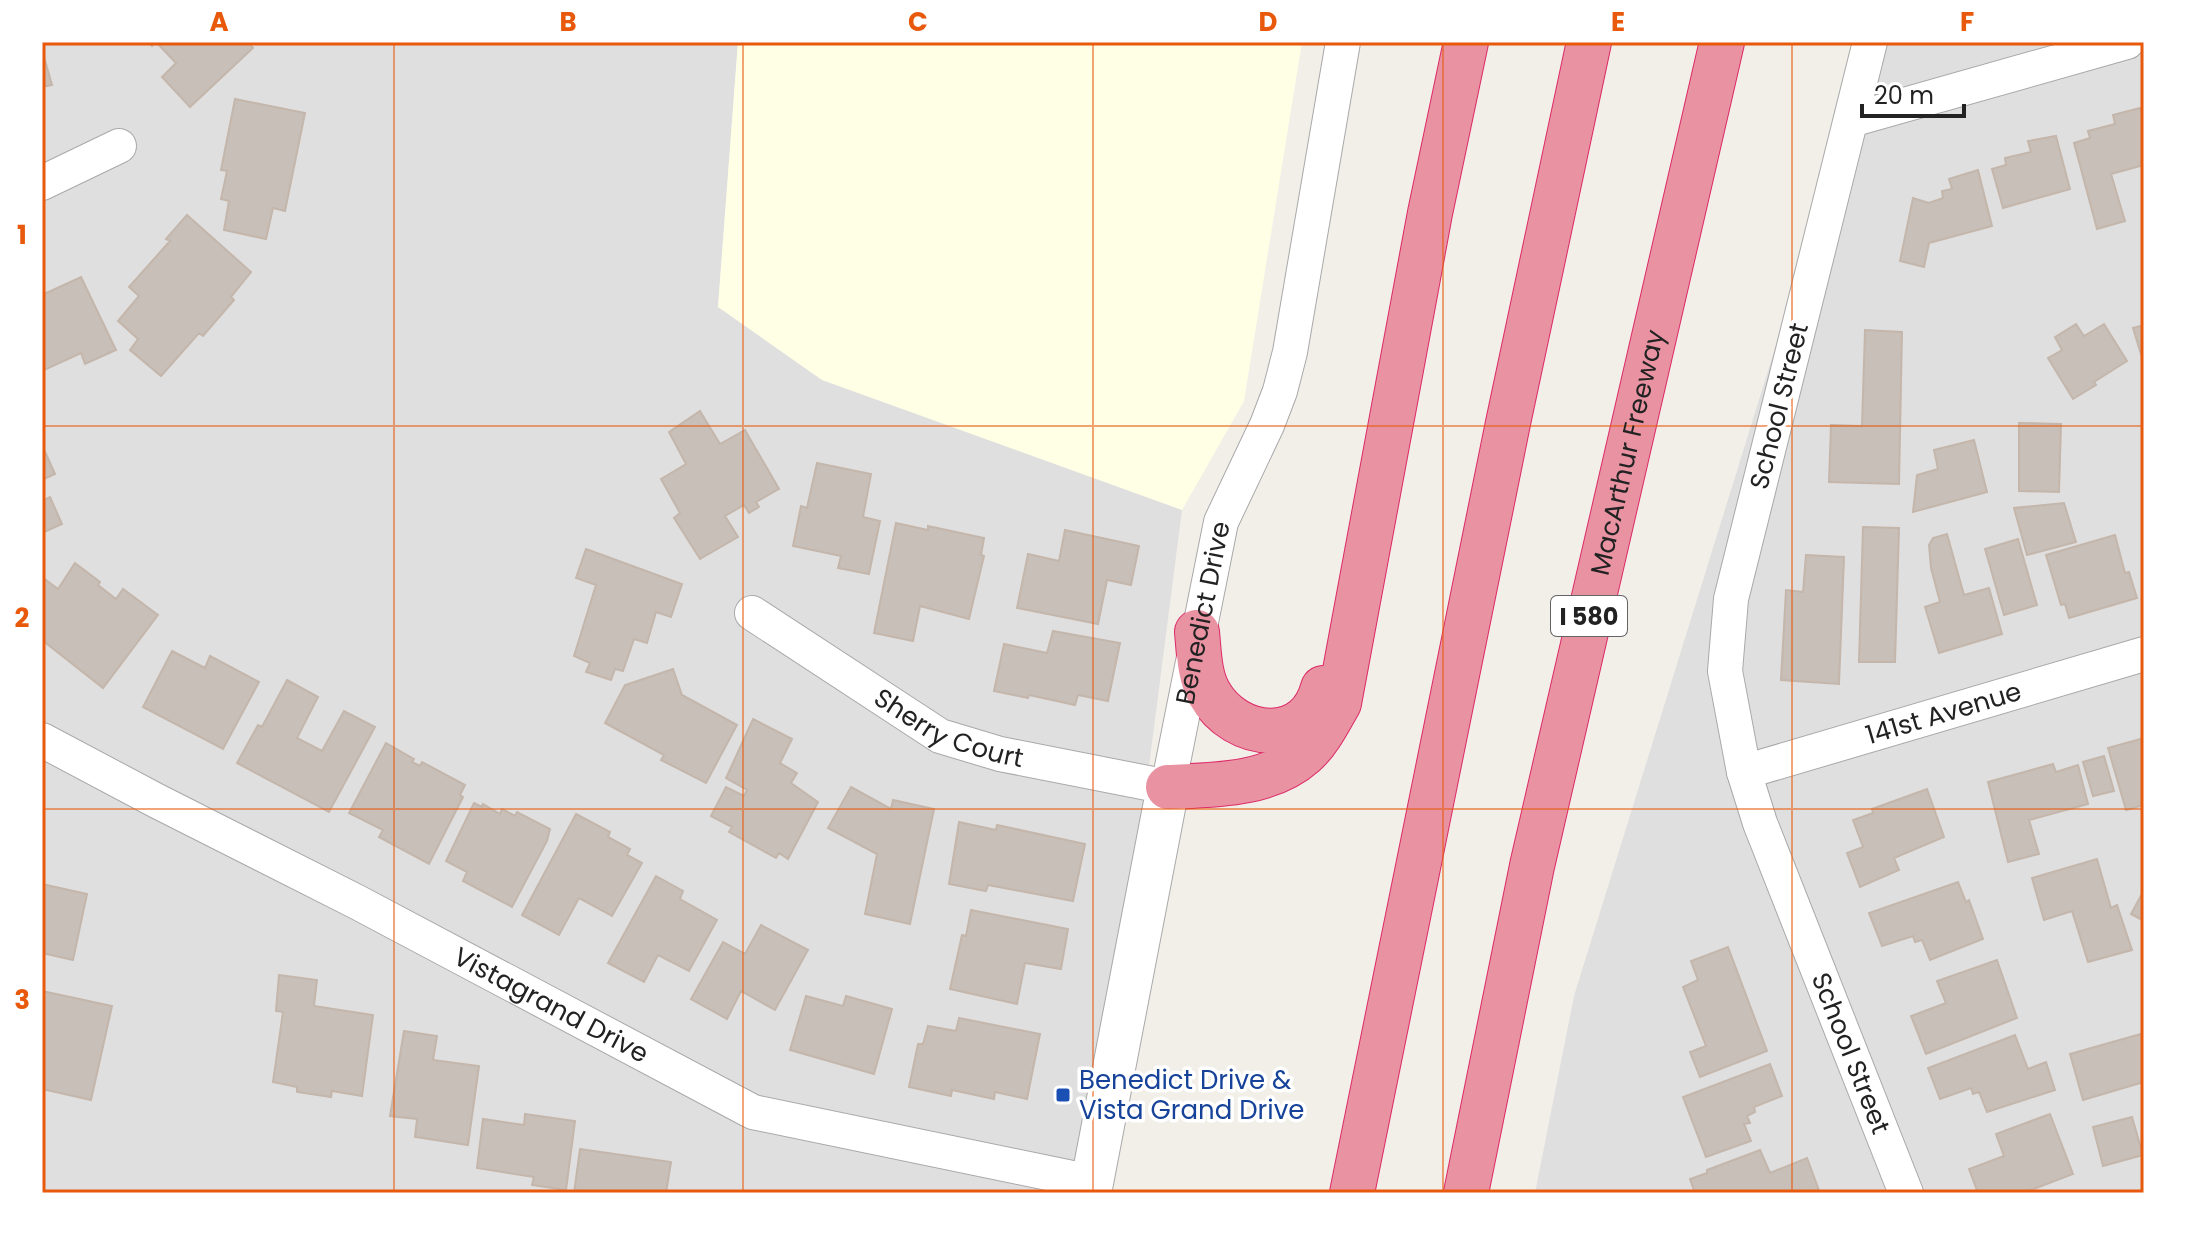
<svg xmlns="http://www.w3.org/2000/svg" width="2186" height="1235" viewBox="0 0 2186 1235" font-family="Poppins,sans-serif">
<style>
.residential{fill:#e0dfdf}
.education{fill:#ffffe5}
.building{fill:#c7bfb8;stroke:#c4b6ab;stroke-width:2}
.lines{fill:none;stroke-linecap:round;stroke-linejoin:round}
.minor-casing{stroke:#a9a9a9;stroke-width:36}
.tertiary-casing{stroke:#a9a9a9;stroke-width:44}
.motorway-casing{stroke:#dc2a67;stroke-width:46}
.minor{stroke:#fff;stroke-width:34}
.tertiary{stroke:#fff;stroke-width:42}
.motorway{stroke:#e892a2;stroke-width:44}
.grid{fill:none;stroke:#e8590c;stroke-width:2;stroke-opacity:0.55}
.transit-dot{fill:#1a4fb4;stroke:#fff;stroke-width:3}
.labels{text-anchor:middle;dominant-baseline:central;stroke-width:7;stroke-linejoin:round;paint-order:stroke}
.shield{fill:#fff;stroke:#646464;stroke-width:2}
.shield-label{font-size:24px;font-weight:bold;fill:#222}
.street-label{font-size:26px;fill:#222;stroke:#fff}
.transit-label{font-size:26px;fill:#164399;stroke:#fff;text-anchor:start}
.neatline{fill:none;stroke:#e8590c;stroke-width:3}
.grid-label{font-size:26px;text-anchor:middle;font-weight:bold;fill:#e8590c}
</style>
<rect width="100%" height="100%" fill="#f2efe9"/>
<!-- residential -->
<path class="residential" d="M42,42H738L718,307L1182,510L1094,1193H42Z
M1870,42H2144V1193H1535L1574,996Z"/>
<!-- education -->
<path class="education" d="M738,42H1302L1244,401L1182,510L822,380L718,307Z"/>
<!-- building -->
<path class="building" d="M149,42H248L253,48L190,107L162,77L176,63L156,42L152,46Z
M42,50L52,85L42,87Z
M235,99L305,113L285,211L273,208L266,239L224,230L229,201L221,199L227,171L221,170Z
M2140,108L2144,123V165L2111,174L2125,221L2097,229L2074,143L2090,138L2088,131L2115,124L2113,115Z
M2056,136L2070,189L2003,208L1992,169L2006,165L2005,158L2031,152L2028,141Z
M1978,170L1992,226L1929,243L1924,267L1900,261L1913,198L1929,203L1943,198L1942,191L1952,189L1949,179Z
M187,215L251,272L231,297L234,300L203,336L199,333L161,376L130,350L138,339L118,321L139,296L129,287L170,241L166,239Z
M81,277L116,350L85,364L81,353L42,371V295Z
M2076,324L2084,336L2104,324L2127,361L2094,382L2096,385L2073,399L2048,358L2062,350L2055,337Z
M2144,325V364L2133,328Z
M1865,330L1902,332L1899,484L1829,482L1831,425L1862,426Z
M700,411L720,444L745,430L779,489L756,502L759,507L749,513L744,505L725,516L738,537L700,559L674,518L680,513L661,479L686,464L669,432Z
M2019,423L2061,424L2059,492L2019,491Z
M1974,440L1987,492L1913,512L1917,475L1938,469L1934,450Z
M42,445L55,474L42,480Z
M817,463L871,474L863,517L880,521L869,574L838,568L841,556L793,546L801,506L807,508Z
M50,497L62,524L42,533V501Z
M2064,503L2076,542L2027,555L2014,508Z
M896,523L928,530V526L984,538L981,555L984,556L969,619L920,606L913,641L874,633Z
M1863,527L1899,528L1895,662H1859Z
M1065,530L1139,546L1131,585L1107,580L1098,624L1017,608L1028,554L1059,561Z
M1947,534L1964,595L1989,588L2002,634L1939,653L1925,607L1940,602L1931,568L1929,545L1933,538Z
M2115,535L2125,573L2129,572L2137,598L2069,618L2065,604L2061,605L2046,555Z
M2018,539L2037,605L2004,615L1985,549Z
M586,549L682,584L671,617L656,612L647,643L634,639L623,671L615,669L611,680L586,672L590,663L574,656L596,585L576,578Z
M1806,555L1844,557L1839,684L1781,680L1786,590L1803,592Z
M75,563L100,582L98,585L116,599L123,589L158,615L103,688L42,640V577L58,589Z
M1053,631L1120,643L1108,701L1078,695L1075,705L1029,695L1028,698L994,691L1004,644L1047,653Z
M172,651L205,668L210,656L259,682L223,749L143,707Z
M673,669L682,695L737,725L706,783L661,760L664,755L605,723L625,685Z
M287,680L318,697L297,738L322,751L344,711L375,727L329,812L237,763L258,725L262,727Z
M753,719L792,739L780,763L797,773L791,783L818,802L788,859L779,853L776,858L729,832L732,827L711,816L726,787L744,796L747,790L726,778Z
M2144,738V805L2126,810L2108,748Z
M386,743L414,759L412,762L420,766L422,762L465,785L460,795L463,797L429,864L379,837L383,830L349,813Z
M2104,756L2114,791L2093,796L2083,762Z
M2053,764L2056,772L2078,765L2088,804L2029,820L2039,854L2008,862L1988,782Z
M851,787L891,809L893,800L934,809L910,924L865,914L877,854L828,828Z
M1927,789L1944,837L1894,858L1899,870L1860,887L1847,853L1863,847L1853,820L1873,813L1872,809Z
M474,803L482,807L483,804L500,814L502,809L515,816L517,812L550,829L547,841L512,907L463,881L467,872L446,861Z
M576,814L610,832L608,837L630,849L627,855L642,863L612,916L579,898L559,935L522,915Z
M959,822L996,830L997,825L1085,844L1073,901L988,885L986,891L949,884Z
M2097,859L2111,908L2117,905L2132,950L2088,962L2072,911L2044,920L2032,878Z
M656,876L683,891L680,899L717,920L689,971L658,955L644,982L608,963Z
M1958,882L1966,902L1969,900L1983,939L1930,960L1922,940L1915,942L1913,936L1882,946L1869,913Z
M42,884L87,894L73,960L42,953Z
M2144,890V921L2131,914Z
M971,910L1068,929L1061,969L1025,963L1017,1004L950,989L962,935L966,936Z
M761,925L808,950L775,1010L741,991L727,1019L691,999L723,942L745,954Z
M1728,947L1767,1051L1700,1077L1690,1052L1706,1046L1683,987L1698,980L1691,961Z
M1997,960L2017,1018L1926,1054L1911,1016L1946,1003L1937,981Z
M279,975L317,980L314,1006L373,1015L362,1096L332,1091L331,1097L297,1092V1087L273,1082L283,1012L276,1011Z
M42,991L112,1006L91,1100L42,1089Z
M806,996L843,1006L846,996L892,1009L874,1074L790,1050Z
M959,1018L1040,1034L1027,1099L995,1092L994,1099L952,1090L951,1096L909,1087L918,1044H923L928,1026L956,1031Z
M404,1031L437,1036L433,1060L479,1066L468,1145L415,1137L417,1119L390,1116Z
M2144,1033V1082L2083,1100L2070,1054Z
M2015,1035L2028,1069L2046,1062L2055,1090L1987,1112L1979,1092L1973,1094L1971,1088L1940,1099L1928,1068Z
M1770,1064L1782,1096L1754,1107L1755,1112L1747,1116L1750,1123L1744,1124L1751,1141L1706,1157L1683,1097Z
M525,1114L575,1121L566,1190L532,1185L534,1177L477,1168L483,1119L524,1125Z
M2050,1114L2073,1174L2023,1193H1978L1969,1169L2004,1156L1996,1134Z
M2132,1117L2143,1155L2103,1166L2093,1127Z
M580,1149L671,1162L666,1193H574Z
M1760,1150L1770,1173L1807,1158L1820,1193H1695L1690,1179L1707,1173V1170Z"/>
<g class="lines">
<!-- minor casing -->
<g class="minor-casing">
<g id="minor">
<path id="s1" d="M1870,42L1731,599L1725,671L1744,772L1760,823L1906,1193"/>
<path d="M1851,120L2127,42"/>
<path d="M42,183L119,146"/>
<path id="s2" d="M752,613L940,736L1000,754L1168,787L1221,522L1267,425L1280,391L1290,352L1343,42"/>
<path id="s3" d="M42,740L157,801L357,902L753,1112L1091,1182"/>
<path id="s4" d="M1744,772L2144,654"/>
</g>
</g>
<!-- tertiary casing -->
<g class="tertiary-casing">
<path id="tertiary" d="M1090,1193L1168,787"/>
</g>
<!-- motorway casing -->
<g class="motorway-casing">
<g id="motorway">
<path d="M1197,632C1199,652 1199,675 1209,693C1236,741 1307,747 1323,688"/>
<path d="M1168,787C1212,785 1268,786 1304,754C1319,741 1329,720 1339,703L1430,213L1466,42"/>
<path d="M1352,1193L1508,423L1589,42"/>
<path id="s5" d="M1466,1193L1532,866L1722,42"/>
</g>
</g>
<!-- minor -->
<use href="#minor" class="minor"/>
<!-- tertiary -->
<use href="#tertiary" class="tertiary"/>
<!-- motorway -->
<use href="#motorway" class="motorway"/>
</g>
<!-- grid -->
<path class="grid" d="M394,42V1193M743,42V1193M1093,42V1193M1443,42V1193M1792,42V1193M42,426H2144M42,809H2144"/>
<!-- markers -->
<rect class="transit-dot" x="1055" y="1087" width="16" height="16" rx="4"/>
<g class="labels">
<!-- shield labels -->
<rect class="shield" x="1551" y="596" width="76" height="40" rx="6"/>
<g class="shield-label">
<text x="1589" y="616">I 580</text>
</g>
<!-- street labels -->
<g class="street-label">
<text transform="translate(1779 406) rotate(-76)">School Street</text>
<text stroke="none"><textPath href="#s5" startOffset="758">MacArthur Freeway</textPath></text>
<text stroke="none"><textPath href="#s2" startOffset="636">Benedict Drive</textPath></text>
<text stroke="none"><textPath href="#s4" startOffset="208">141st Avenue</textPath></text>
<text stroke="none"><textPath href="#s2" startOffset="230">Sherry Court</textPath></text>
<text stroke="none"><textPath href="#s3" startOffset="574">Vistagrand Drive</textPath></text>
<text stroke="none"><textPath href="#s1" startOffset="1050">School Street</textPath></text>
</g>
<!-- transit labels -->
<g class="transit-label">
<text x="1079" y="1080">Benedict Drive &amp;<tspan x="1079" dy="30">Vista Grand Drive</tspan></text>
</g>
</g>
<!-- border -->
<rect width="2186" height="1235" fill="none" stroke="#ffffff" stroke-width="88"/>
<!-- scale -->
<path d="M1862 104v12h102v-12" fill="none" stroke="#222222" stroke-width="4"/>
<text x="1874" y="104" font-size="24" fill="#222222" stroke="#ffffff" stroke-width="6" paint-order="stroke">20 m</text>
<rect x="44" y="44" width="2098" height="1147" class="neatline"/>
<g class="grid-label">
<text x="219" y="31">A</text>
<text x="568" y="31">B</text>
<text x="918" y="31">C</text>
<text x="1268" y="31">D</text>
<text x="1618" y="31">E</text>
<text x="1967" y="31">F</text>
<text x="22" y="244">1</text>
<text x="22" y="627">2</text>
<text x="22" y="1009">3</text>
</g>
</svg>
